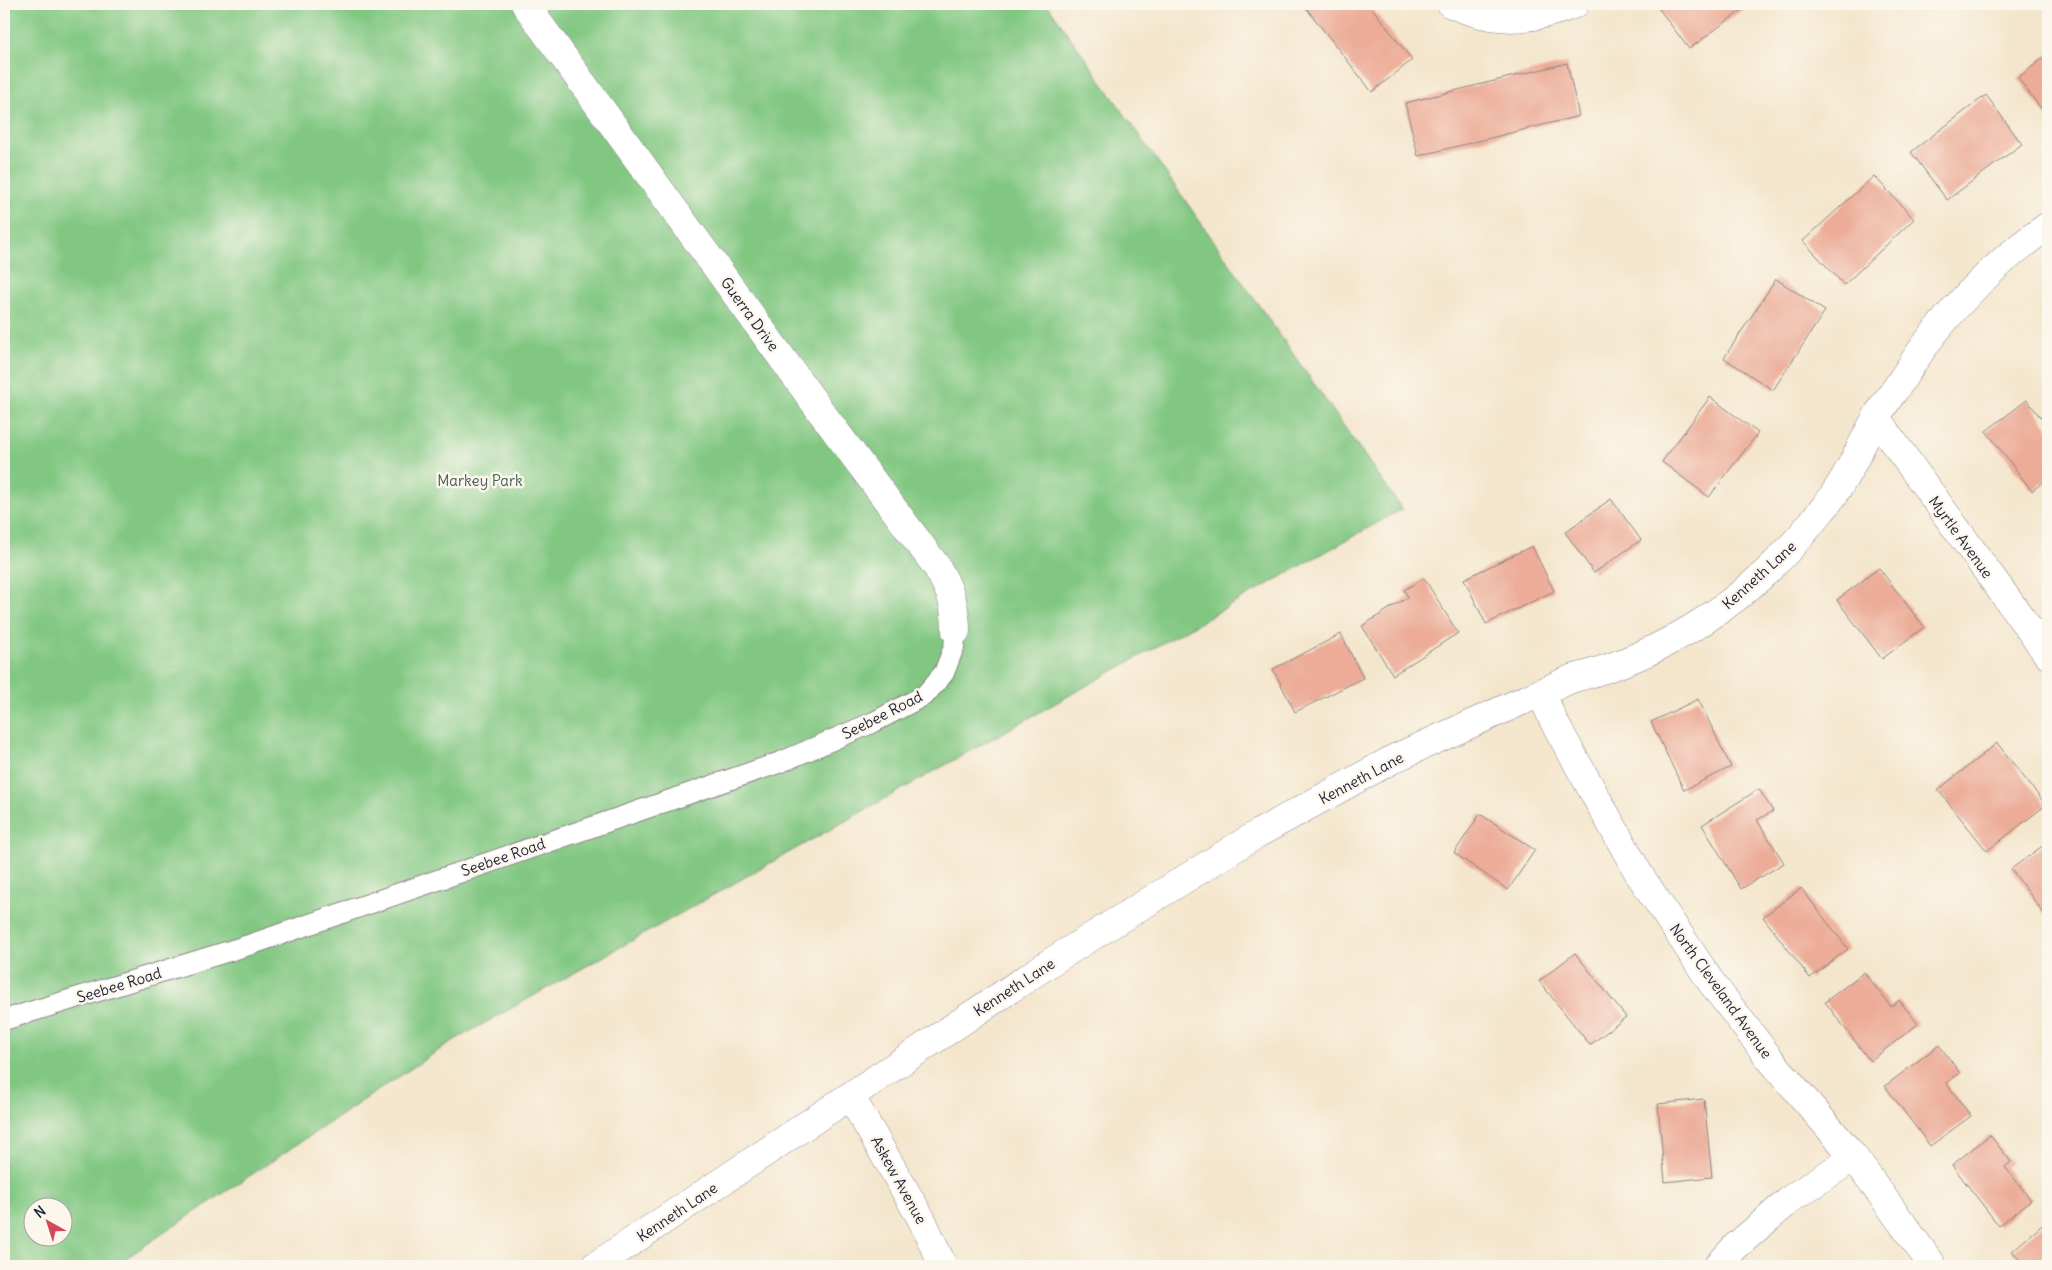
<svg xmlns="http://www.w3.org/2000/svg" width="2052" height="1270" viewBox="0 0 2052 1270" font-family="Delius,sans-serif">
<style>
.green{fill:#81c782;stroke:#52745e;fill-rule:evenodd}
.building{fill:#ecac98}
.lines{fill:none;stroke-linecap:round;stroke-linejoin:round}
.lane-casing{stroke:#8b8484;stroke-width:22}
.street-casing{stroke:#8b8484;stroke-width:29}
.lane{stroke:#fff;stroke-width:20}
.street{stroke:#fff;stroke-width:28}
.labels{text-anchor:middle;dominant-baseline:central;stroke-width:5;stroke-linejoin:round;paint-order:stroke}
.street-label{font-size:15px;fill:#22223b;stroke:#fbf7ec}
.park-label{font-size:15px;fill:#435c54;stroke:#fbf7ec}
</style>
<rect width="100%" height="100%" fill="#fbf7ec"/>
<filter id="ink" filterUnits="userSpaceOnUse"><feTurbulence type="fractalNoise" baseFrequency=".02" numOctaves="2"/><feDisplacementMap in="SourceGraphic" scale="10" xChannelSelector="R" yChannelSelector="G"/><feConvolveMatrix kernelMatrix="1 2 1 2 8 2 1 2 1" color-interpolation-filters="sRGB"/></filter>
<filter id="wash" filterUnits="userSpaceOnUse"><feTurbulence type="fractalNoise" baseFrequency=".0096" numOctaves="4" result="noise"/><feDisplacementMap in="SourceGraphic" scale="20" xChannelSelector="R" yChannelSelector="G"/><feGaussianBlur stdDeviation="1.12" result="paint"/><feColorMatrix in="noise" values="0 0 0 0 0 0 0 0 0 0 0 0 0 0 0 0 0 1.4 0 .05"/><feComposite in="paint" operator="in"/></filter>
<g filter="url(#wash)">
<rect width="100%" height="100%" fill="#f4e6cd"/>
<!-- green -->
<path class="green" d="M4,4H1047L1402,509L451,1042L114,1266H4ZM32,1208H62V1238H32Z"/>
<g id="blocks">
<!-- building -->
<path class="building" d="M1303,4H1369L1412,60L1372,92Z
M1665,4H1750L1689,49L1659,9Z
M2048,54V118L2018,78Z
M1567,63L1579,116L1418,156L1405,103Z
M1986,95L2022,144L1947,200L1911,152Z
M1874,176L1914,219L1844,285L1803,241Z
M1776,279L1825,311L1773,390L1724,358Z
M1710,397L1758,433L1709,497L1662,462Z
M2027,400L2048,427V478L2032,491L1986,431Z
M1611,499L1641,540L1594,573L1565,532Z
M1532,546L1554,591L1486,624L1464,579Z
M1879,568L1924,627L1882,659L1837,600Z
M1424,578L1458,633L1393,675L1362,626L1408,597L1404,590Z
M1341,634L1363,678L1295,712L1273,669Z
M1698,699L1731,767L1684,790L1651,722Z
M1997,743L2046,805L1987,851L1938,790Z
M1759,789L1773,811L1757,820L1784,863L1741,889L1702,825Z
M1480,814L1535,850L1508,890L1454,853Z
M2048,842V919L2011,869Z
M1801,888L1848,949L1810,978L1763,917Z
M1575,953L1626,1017L1590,1045L1539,981Z
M1864,972L1891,1007L1899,1000L1918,1024L1870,1061L1825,1002Z
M1939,1045L1960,1073L1946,1083L1971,1116L1930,1146L1885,1086Z
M1704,1099L1712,1177L1665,1182L1658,1104Z
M1990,1135L2011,1162L2005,1167L2031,1200L1999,1226L1952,1165Z
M2047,1221L2048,1266H2025L2012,1251Z"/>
</g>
</g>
<g filter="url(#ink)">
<use href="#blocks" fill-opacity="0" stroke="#8b8484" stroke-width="1"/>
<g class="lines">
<!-- lane casing -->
<g class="lane-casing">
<path id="lane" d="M4,1020L252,944L781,762L874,722L925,695L944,673L954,647L956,631"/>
</g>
<!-- street casing -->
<g class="street-casing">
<path id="street" d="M525,4L822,413L937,567C950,590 956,605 956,631
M1451,4C1495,23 1531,22 1575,4
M1876,418L2048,655
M1542,694L1553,720L1639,874L1711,982L1770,1059L1854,1157L1933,1266
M851,1097L922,1220L943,1266
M595,1266L1054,960L1259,833L1395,758L1571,679C1667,655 1752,598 1813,521C1821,511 1830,502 1836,491C1852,468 1862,442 1876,418C1883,405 1893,393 1901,381C1911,366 1920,351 1931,337C1964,295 2004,256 2048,226
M1718,1266L1735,1247L1792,1198L1854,1157"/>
</g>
<!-- lane -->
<use href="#lane" class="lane"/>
<!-- street -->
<use href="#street" class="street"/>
</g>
</g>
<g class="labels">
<!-- street labels -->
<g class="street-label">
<text transform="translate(750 314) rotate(54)">Guerra Drive</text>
<text transform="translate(1961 537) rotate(54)">Myrtle Avenue</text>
<text transform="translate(1759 575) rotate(-42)">Kenneth Lane</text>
<text transform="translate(882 715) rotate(-27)">Seebee Road</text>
<text transform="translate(1361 778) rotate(-28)">Kenneth Lane</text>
<text transform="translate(503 857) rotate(-19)">Seebee Road</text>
<text transform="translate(119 985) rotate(-17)">Seebee Road</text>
<text transform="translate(1014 987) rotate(-33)">Kenneth Lane</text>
<text transform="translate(1721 991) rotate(54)">North Cleveland Avenue</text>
<text transform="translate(899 1180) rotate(61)">Askew Avenue</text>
<text transform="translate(677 1212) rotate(-34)">Kenneth Lane</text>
</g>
<!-- park labels -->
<g class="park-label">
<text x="480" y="480">Markey Park</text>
</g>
</g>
<!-- margin -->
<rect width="2052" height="1270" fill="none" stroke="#fbf7ec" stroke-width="20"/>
<!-- north arrow -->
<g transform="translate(48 1222) rotate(321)"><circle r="24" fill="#fbf7ec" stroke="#a4a2a5"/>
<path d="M0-4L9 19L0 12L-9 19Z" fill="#d1495b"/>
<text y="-8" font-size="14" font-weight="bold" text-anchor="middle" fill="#22223b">N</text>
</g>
</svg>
